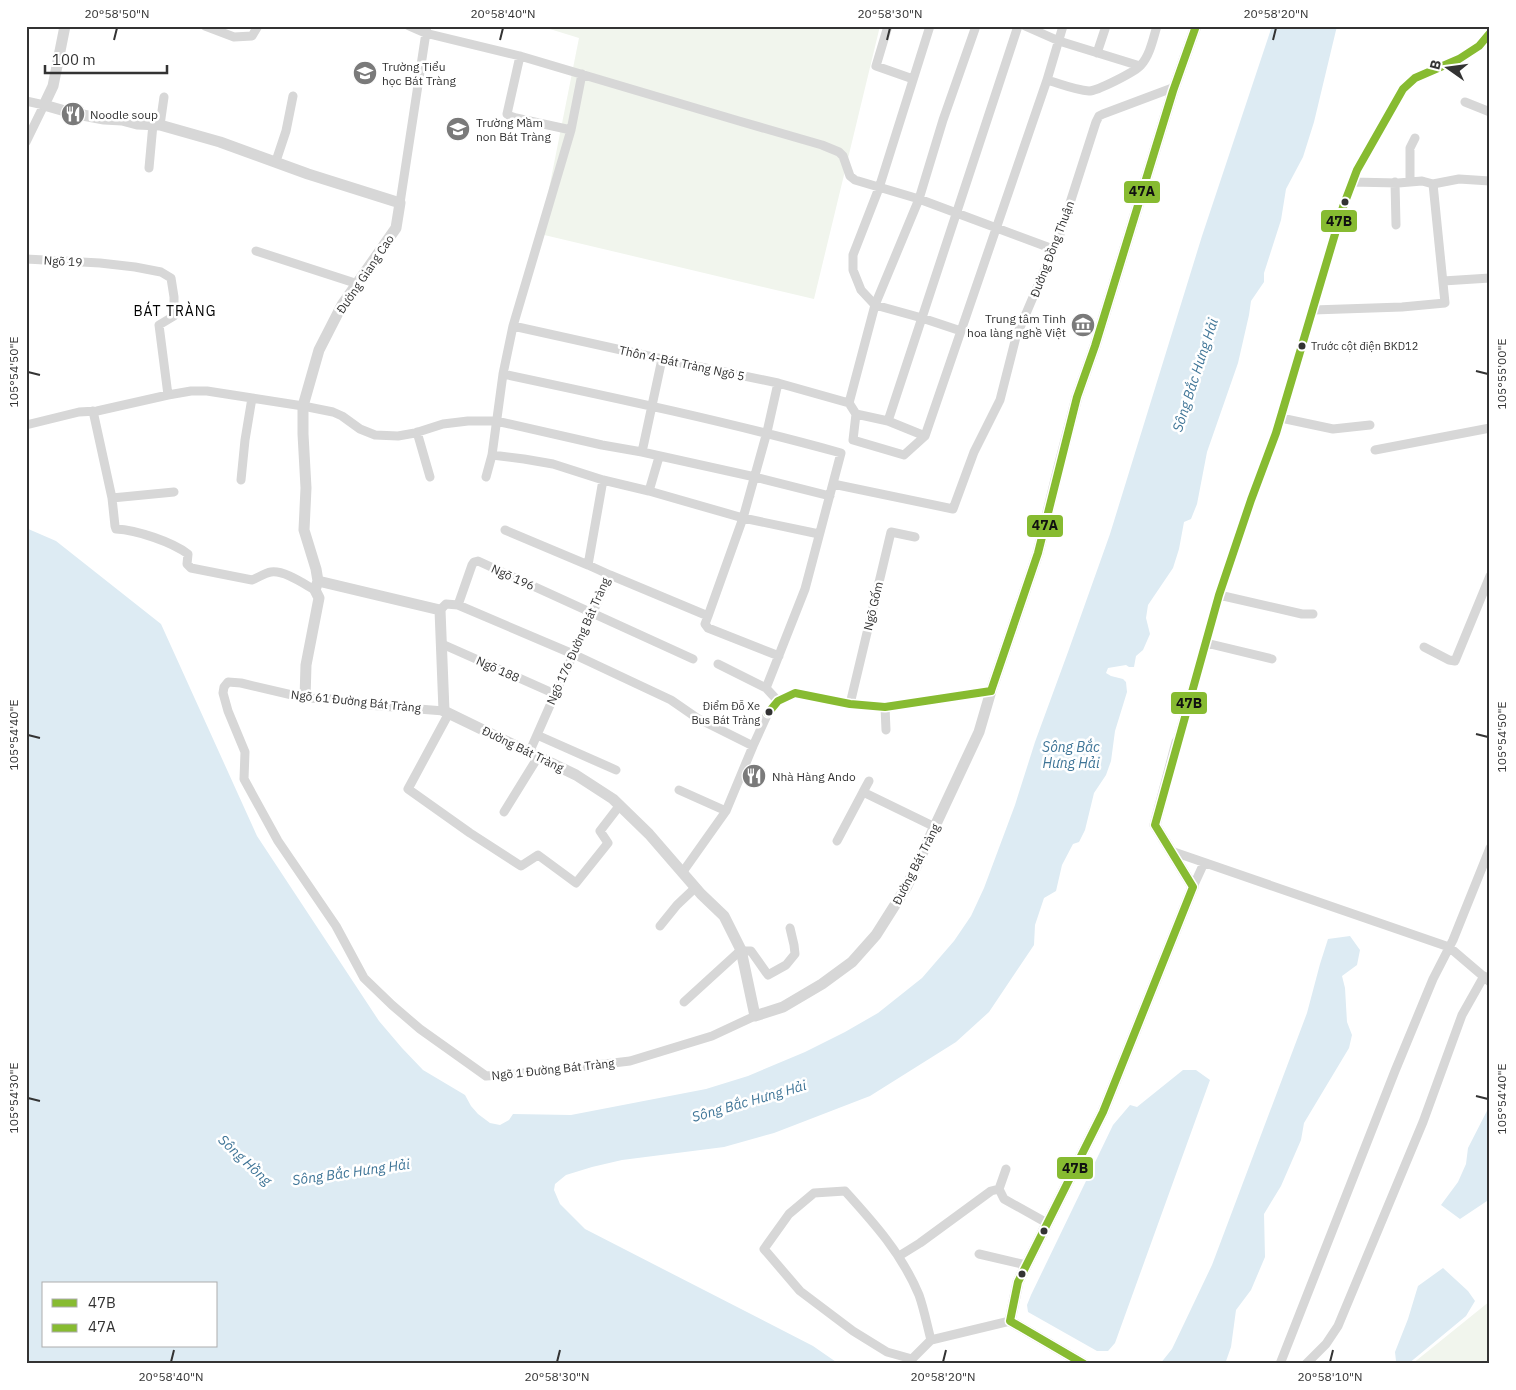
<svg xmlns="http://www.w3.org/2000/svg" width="1516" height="1390" viewBox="0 0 1516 1390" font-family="'IBM Plex Sans',sans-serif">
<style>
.green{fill:#f1f5ed}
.water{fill:#ddebf3;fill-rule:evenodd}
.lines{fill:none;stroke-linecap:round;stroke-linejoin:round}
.minor{stroke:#d7d7d7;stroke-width:9}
.tertiary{stroke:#d7d7d7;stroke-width:11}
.bus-1-casing{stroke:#fff;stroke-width:11}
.bus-2-casing{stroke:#fff;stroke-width:11}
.bus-1{stroke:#87bb31;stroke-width:8}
.bus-2{stroke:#87bb31;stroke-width:8}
.ticks{fill:none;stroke:#333;stroke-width:2}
.bus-dot{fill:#333;stroke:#fff;stroke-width:2}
.labels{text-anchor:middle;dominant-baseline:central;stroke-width:5;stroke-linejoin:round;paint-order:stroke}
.bus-label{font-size:11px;fill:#333;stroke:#fff;text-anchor:start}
.poi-label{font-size:12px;fill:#333;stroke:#fff;text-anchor:start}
.street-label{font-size:12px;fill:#333;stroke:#fff}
.neighbourhood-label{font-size:14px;letter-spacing:1px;fill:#000;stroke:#fff}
.water-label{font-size:14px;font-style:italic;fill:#3f7597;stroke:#fff}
.line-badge{stroke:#fff;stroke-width:2}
.pale-badge-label{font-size:14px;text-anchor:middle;font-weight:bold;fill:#111}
.neatline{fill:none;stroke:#333;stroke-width:2}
.ticks-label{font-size:12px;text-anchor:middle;fill:#333}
</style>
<rect width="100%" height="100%" fill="#fff"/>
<!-- green -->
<path class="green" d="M540,26H880L814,299L540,234L579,38Z
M1490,1301V1364H1412Z"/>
<!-- water -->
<path class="water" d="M1272,26H1337L1314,122L1303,157L1286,189L1281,220L1264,273V282L1251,301L1249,315L1238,363L1207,452L1197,504L1191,519L1184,522L1179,549L1173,568L1148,605L1146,618L1150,634L1143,650L1136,656L1134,667H1129L1126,665L1108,668L1106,673L1111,676L1123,679L1126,682L1127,692L1115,731L1111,761L1106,775L1094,793L1085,830L1079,842L1073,844L1062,865L1056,891L1044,898L1035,925L1034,945L989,1012L956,1042L870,1096L774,1133L724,1147L622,1160L592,1167L566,1175L555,1184L554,1190L560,1204L585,1229L813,1346L839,1364H26V528L56,541L161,624L257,836L379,1021L402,1048L423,1070L465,1095L471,1106L478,1114L490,1123L500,1125L509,1120L513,1114L571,1115L706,1089L748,1076L805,1052L845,1032L878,1013L922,978L954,941L971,916L984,888L1015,805L1035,742L1068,652L1110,534L1202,236ZM44,1284H216V1346H44Z
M1350,936L1360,950L1357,965L1342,976L1345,988L1347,1022L1352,1035L1349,1048L1304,1123L1301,1140L1281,1186L1264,1214L1265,1257L1251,1290L1236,1310L1231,1347L1225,1364H1160L1172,1349L1212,1265L1307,1013L1320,964L1328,939Z
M1183,1070H1196L1210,1080L1115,1343L1108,1351H1097L1028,1312L1027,1305L1031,1295L1113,1125L1130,1105L1137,1107Z
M1490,1105V1199L1460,1219L1441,1205L1458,1182L1466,1164L1468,1148Z
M1443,1268L1468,1291L1475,1301L1466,1316L1408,1364H1401L1396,1361L1395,1352L1408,1319L1418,1286Z"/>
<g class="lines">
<!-- minor -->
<path class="minor" d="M205,26L234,37L252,36L258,26
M409,26L425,33L520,56L739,121L822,145L839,152L843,156L850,176L855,180L919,199L1053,249
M888,26L876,66L913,79
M930,26L879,188L853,255V270L861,290L875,305L922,318L961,331
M976,26L943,120L919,199L875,305L849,403L856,414L888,421L925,436L1047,80C1061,84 1075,90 1089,91C1097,91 1135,72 1141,65C1150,55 1153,39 1157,26
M1025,26L1059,41L1140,66
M1097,53L1106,26
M520,56L507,114L510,116L516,118L571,130
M1047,80L1063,26
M26,101L44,105L26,142
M1465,102L1490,112
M160,125L164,97
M276,161L286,131L293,96
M149,168L153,124
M1395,182L1396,225
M1410,182V148L1415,138
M1433,184L1459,179L1490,181
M400,203L427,26
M256,251L358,284
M26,259L100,263L135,267L161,272L171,278L174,297V316L159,325L168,395
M1443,281L1490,278
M1313,310L1402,307L1445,303L1433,184L1422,181L1398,183L1352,182
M513,326L662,359L778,383L849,403
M503,374C616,398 729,422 841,453L805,589L766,688L778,701
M93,411L112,498L115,526L116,529C137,530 172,542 188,554L187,564L191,568L252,580C258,578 264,573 271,572C284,570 304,584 315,590
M856,414L853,440L904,455L925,436
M1281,418L1333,429L1370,425
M888,421L1018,26
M26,425L79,412L97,411L168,395L191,391H207L303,406L333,412L342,416L360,429L375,435L398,436L415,433L443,424L468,421H496L602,445L642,452L755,477L830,496
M417,432L430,477
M1375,450L1490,428
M642,452L662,359
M492,455L524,459L553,464L603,480L649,491L743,518L819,534
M486,477L492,455L503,374L513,326L571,130L582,74
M241,480L245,440L252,398
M833,484L953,509L974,452L1000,400L1016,337L1060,234L1096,122L1099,116L1103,114L1175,87
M649,491L659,457
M112,498L174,492
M505,530L588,565
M610,575L708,616L743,518L767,432L778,383
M1219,595L1302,614H1313
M458,605L472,565L474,562L478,561L693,659
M440,610L446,604L458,605L573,654L671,700L697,718L753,746
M708,616L705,624L708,628L779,656
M1206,643L1272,659
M442,644L555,694
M1424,647L1449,660L1455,661L1490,576
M718,664L766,688
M850,704L891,532L915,537
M885,707L886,730
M444,711L368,705L331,699L305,698L241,683L228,682L224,687L223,693L228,711L245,752L244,779L278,841L336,926L364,978L392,1005L420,1029L486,1076L537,1072L630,1061L712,1036L755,1016
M449,713L408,789L470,833L521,866L538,855L576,883L608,843L600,831L620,805
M537,735L616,770
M1177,742L1219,595L1251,500L1281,418L1343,207L1357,170L1403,89L1415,78L1459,59L1479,46L1490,33
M529,753L555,694L610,575L588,565L603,480
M679,790L726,811
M863,792L869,781
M504,812L538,757
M837,841L863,792L935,827
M1171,851L1449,947L1490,982
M682,873L726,811L753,746L768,713L778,701L795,693L850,704L885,707L991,691
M1193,887L1204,863
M660,926L677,905L695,888
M741,951H751L768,975L786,965L795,954L794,945L790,928
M684,1002L741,950
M1006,1169L999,1189L1004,1199L1047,1223
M979,1254L1026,1265
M899,1256L920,1243L991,1191L999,1189
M931,1340L912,1359L887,1352L853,1331L800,1291L764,1249L789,1214L814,1193L845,1191C874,1223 902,1254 919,1295C924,1309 927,1325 931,1340L1010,1321
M1280,1364L1395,1071L1433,979L1453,940L1490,848
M1306,1364L1326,1344L1338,1326L1423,1122L1462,1015L1484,976"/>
<!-- tertiary -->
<path class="tertiary" d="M65,26L53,86L44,105L72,113L104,119L122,120L137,124L160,125L220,142L308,174L400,203L396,228L342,305L319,350L303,406V434L306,488L304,530L316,569L318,581L315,590L319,598L306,665L305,698
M318,581L440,610L444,711L576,775L613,799L649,834L701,894L724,916L741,950L755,1016L783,1007L822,984L852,962L876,935L907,886L979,732L991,691L1038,553L1059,467L1077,397L1095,346L1173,91L1196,26
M1084,1364L1010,1321L1018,1282L1103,1112L1193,887L1155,825L1177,742"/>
<!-- bus-1 casing -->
<g class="bus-1-casing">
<path id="bus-1" d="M1084,1364L1010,1321L1018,1282L1103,1112L1193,887L1155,825L1219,595L1251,500L1276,433L1343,207L1357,170L1403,89L1415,78L1459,59L1479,46L1490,33"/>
</g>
<!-- bus-2 casing -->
<g class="bus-2-casing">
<path id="bus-2" d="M991,691L1038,553L1077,397L1095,346L1173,91L1196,26
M768,713L778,701L795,693L850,704L885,707L991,691"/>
</g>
<!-- bus-1 -->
<use href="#bus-1" class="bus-1"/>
<!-- bus-2 -->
<use href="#bus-2" class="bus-2"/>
</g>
<!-- ticks -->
<path class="ticks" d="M114,40L117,28M500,40L503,28M887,40L890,28M1273,40L1276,28M1476,371L1488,374M28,372L40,375M1476,734L1488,737M28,735L40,738M1476,1096L1488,1099M28,1098L40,1101M171,1362L174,1350M557,1362L560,1350M943,1362L946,1350M1330,1362L1333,1350"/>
<!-- icons -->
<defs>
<g id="school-disc" transform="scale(1.25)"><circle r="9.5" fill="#7a7a7a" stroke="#fff"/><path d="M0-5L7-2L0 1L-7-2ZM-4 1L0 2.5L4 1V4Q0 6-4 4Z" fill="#fff"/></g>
<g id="restaurant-disc" transform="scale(1.25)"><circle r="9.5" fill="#7a7a7a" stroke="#fff"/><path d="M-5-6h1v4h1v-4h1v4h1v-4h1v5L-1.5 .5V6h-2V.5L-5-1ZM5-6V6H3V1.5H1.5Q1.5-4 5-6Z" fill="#fff"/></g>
<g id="museum-disc" transform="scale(1.25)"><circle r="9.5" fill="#7a7a7a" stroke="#fff"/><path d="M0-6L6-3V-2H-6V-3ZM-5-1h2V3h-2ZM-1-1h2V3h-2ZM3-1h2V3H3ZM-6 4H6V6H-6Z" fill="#fff"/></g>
</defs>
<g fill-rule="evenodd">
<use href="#school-disc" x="365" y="73"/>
<use href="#restaurant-disc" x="73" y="114"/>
<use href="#school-disc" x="458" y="129"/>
<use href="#museum-disc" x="1083" y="325"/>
<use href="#restaurant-disc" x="754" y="776"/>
</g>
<!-- markers -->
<g class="bus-dot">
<circle cx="1345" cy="202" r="4.5"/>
<circle cx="1302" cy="346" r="4.5"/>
<circle cx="769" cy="712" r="4.5"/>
<circle cx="1044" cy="1231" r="4.5"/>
<circle cx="1022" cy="1274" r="4.5"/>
</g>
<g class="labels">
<!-- bus labels -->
<g class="bus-label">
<text x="1311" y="346">Trước cột điện BKD12</text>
<text x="760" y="706" text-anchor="end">Điểm Đỗ Xe<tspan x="760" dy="14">Bus Bát Tràng</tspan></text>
</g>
<!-- poi labels -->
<g class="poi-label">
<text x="382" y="66">Trường Tiểu<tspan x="382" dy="14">học Bát Tràng</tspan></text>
<text x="90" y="114">Noodle soup</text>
<text x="476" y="122">Trường Mầm<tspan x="476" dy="14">non Bát Tràng</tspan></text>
<text x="1066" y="318" text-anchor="end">Trung tâm Tinh<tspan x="1066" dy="14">hoa làng nghề Việt</tspan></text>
<text x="772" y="776">Nhà Hàng Ando</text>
</g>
<!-- street labels -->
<g class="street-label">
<text transform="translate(1052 249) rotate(-69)">Đường Đồng Thuận</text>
<text transform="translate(63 261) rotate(3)">Ngõ 19</text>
<text transform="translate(365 274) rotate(-56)">Đường Giang Cao</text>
<text transform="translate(682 363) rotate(12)">Thôn 4-Bát Tràng Ngõ 5</text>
<text transform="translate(513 577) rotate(24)">Ngõ 196</text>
<text transform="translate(873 606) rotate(-77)">Ngõ Gốm</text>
<text transform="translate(578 641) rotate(-66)">Ngõ 176 Đường Bát Tràng</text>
<text transform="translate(498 669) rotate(24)">Ngõ 188</text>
<text transform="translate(356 701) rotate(6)">Ngõ 61 Đường Bát Tràng</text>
<text transform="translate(523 749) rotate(26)">Đường Bát Tràng</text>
<text transform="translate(916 864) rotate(-63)">Đường Bát Tràng</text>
<text transform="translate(553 1069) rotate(-6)">Ngõ 1 Đường Bát Tràng</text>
</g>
<!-- neighbourhood labels -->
<g class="neighbourhood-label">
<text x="175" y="311">BÁT TRÀNG</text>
</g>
<!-- water labels -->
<g class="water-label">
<text transform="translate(1195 375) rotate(-72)">Sông Bắc Hưng Hải</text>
<text x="1071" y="747">Sông Bắc<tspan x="1071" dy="16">Hưng Hải</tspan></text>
<text transform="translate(749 1101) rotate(-16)">Sông Bắc Hưng Hải</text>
<text transform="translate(245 1160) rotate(43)">Sông Hồng</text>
<text transform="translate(351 1172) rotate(-8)">Sông Bắc Hưng Hải</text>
</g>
</g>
<g class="line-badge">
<rect x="1123" y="180" width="38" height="24" rx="5" fill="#87bb31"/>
<rect x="1320" y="209" width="38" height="24" rx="5" fill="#87bb31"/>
<rect x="1026" y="514" width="38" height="24" rx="5" fill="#87bb31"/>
<rect x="1170" y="691" width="38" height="24" rx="5" fill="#87bb31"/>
<rect x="1056" y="1156" width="38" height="24" rx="5" fill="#87bb31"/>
</g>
<g class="pale-badge-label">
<text x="1142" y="196">47A</text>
<text x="1339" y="226">47B</text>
<text x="1045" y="530">47A</text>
<text x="1189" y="708">47B</text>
<text x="1075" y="1173">47B</text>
</g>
<!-- border -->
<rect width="1516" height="1390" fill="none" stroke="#ffffff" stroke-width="55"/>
<!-- legend -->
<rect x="42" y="1282" width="175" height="65" fill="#ffffff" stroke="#adadad"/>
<rect x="52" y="1299" width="25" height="8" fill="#87bb31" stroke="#adadad"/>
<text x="88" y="1308" font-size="15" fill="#333333">47B</text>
<rect x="52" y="1324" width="25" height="8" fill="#87bb31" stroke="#adadad"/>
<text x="88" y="1332" font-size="15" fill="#333333">47A</text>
<!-- north arrow -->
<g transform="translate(1448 68) rotate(284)" stroke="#ffffff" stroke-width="4" paint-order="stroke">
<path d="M0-4L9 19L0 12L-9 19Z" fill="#333333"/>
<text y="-8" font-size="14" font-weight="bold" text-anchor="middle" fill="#333333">B</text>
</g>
<!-- scale -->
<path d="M45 65v8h122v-8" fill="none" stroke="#333333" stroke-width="2.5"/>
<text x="52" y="65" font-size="15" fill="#333333" stroke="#ffffff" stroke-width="4" paint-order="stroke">100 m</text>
<rect x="28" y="28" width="1460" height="1334" class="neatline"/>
<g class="ticks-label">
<text x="117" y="18">20°58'50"N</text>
<text x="503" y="18">20°58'40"N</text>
<text x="890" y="18">20°58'30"N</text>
<text x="1276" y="18">20°58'20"N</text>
<text transform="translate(14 372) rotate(-90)" y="4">105°54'50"E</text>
<text transform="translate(1502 374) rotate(-90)" y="4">105°55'00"E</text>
<text transform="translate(14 735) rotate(-90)" y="4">105°54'40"E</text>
<text transform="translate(1502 737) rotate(-90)" y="4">105°54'50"E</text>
<text transform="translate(14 1098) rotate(-90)" y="4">105°54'30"E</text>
<text transform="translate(1502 1099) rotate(-90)" y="4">105°54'40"E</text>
<text x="171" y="1381">20°58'40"N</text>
<text x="557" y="1381">20°58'30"N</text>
<text x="943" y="1381">20°58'20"N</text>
<text x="1330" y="1381">20°58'10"N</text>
</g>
</svg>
